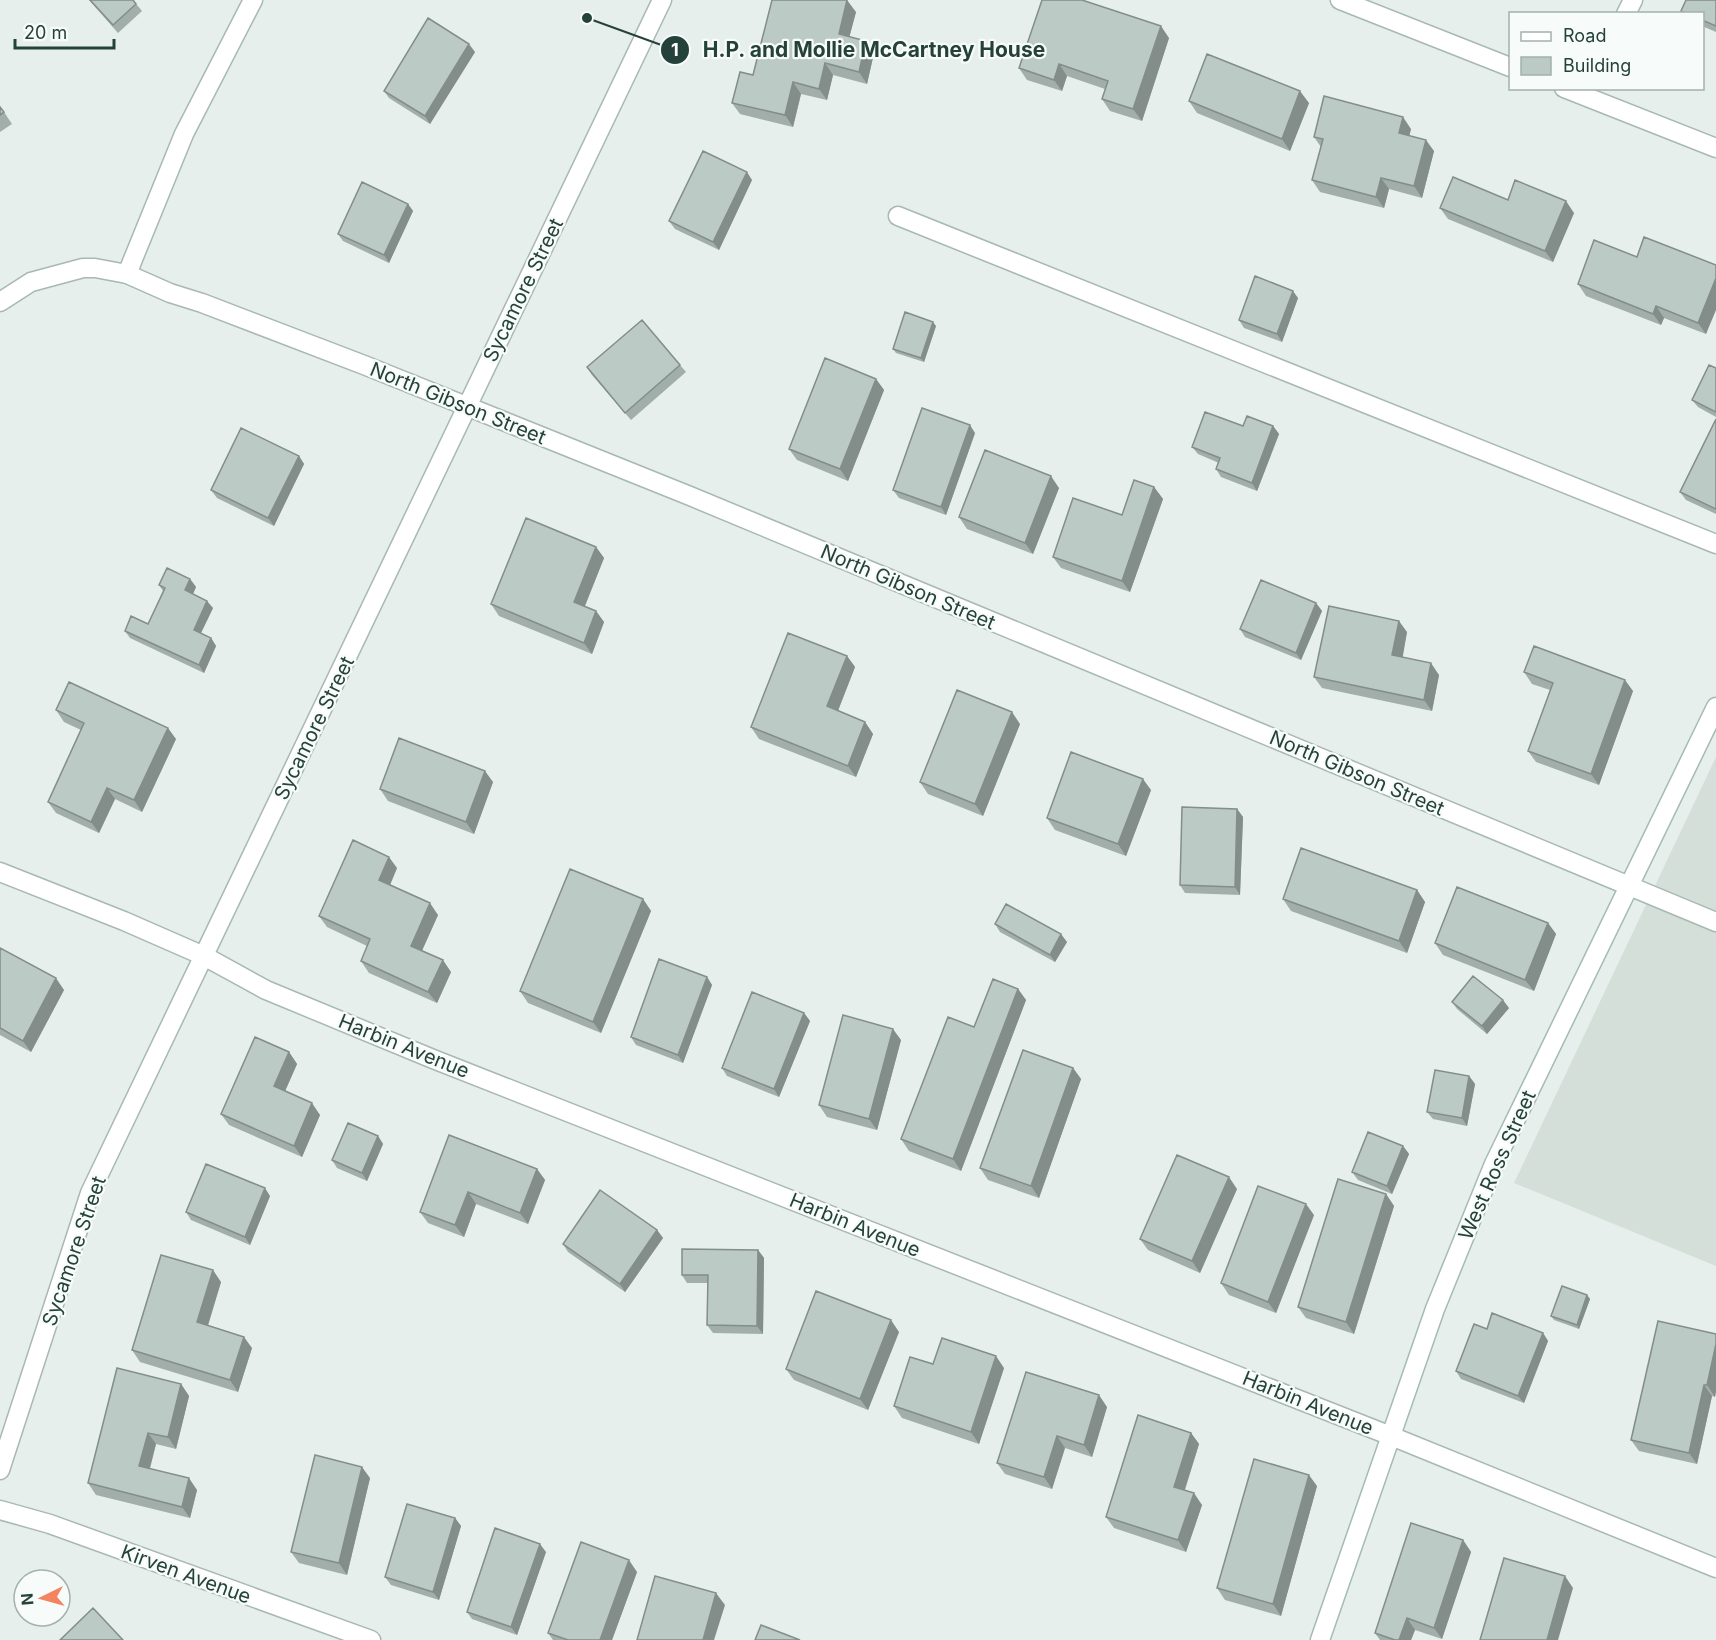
<svg xmlns="http://www.w3.org/2000/svg" width="1716" height="1640" viewBox="0 0 1716 1640" font-family="Inter,sans-serif">
<style>
.built{fill:#d4dfda}
.lines{fill:none;stroke-linecap:round;stroke-linejoin:round}
.lane-casing{stroke:#a8b8b2;stroke-width:21}
.street-casing{stroke:#a8b8b2;stroke-width:21}
.secondary-casing{stroke:#a4bbb3;stroke-width:21}
.lane{stroke:#fff;stroke-width:18}
.street{stroke:#fff;stroke-width:18}
.secondary{stroke:#fff;stroke-width:18}
.wall{fill:#a1aea9}
.shaded-wall{fill:#838d89}
.building{fill:#bbcac4;stroke:#838d89;stroke-width:1.5}
.labels{text-anchor:middle;dominant-baseline:central;stroke-width:4.5;stroke-linejoin:round;paint-order:stroke}
.street-label{font-size:20px;fill:#24423a;stroke:#f7fbf9}
.leader{fill:none;stroke:#24423a;stroke-width:2}
.callout-dot{fill:#24423a;stroke:#f7fbf9;stroke-width:2}
.mark-label{font-size:18px;text-anchor:middle;font-weight:bold;fill:#fff}
.callout-label{font-size:21px;text-anchor:middle;font-weight:bold;fill:#24423a;stroke:#f7fbf9;stroke-width:4.5;stroke-linejoin:round;paint-order:stroke}
</style>
<rect width="100%" height="100%" fill="#e6efeb"/>
<!-- built -->
<path class="built" d="M1716,757V1266L1514,1183Z"/>
<g class="lines">
<!-- lane casing -->
<g class="lane-casing">
<path id="lane" d="M898,216L1716,544
M127,274L184,134L253,0"/>
</g>
<!-- street casing -->
<g class="street-casing">
<path id="street" d="M1340,0L1510,67
M1626,14L1633,0
M1564,88L1716,148
M0,302L31,282L83,268H95L127,274L170,293L202,303L364,365L690,496L1716,922
M0,872L124,921L204,956L266,990L433,1059L1391,1436L1716,1568
M0,1470L90,1193L662,0
M0,1510L50,1524L371,1640"/>
</g>
<!-- secondary casing -->
<g class="secondary-casing">
<path id="secondary" d="M1320,1640L1435,1309L1494,1164L1716,707"/>
</g>
<!-- lane -->
<use href="#lane" class="lane"/>
<!-- street -->
<use href="#street" class="street"/>
<!-- secondary -->
<use href="#secondary" class="secondary"/>
</g>
<!-- wall -->
<path class="wall" d="M89,0H133L142,11L118,33Z
M1716,0V32L1702,26V14H1683L1681,11Z
M856,12L849,37L874,53L867,84L833,75L827,100L801,94L793,127L740,114L732,103L753,75Z
M1169,38L1142,121L1110,111L1102,99L1105,89L1067,76L1062,91L1027,80L1019,68Z
M475,52L430,124L389,98L384,91Z
M1189,101L1309,103L1290,151L1197,113Z
M0,106L12,124L0,132Z
M1411,129L1409,136L1434,151L1422,198L1389,189L1384,208L1320,192L1312,180L1321,147L1314,137Z
M752,180L719,250L675,229L669,221Z
M1508,200L1574,213L1553,262L1448,219L1440,208Z
M408,204L413,211L389,263L343,241L338,234Z
M1637,257L1716,265L1706,334L1664,318L1661,325L1586,296L1578,284Z
M1298,298L1282,342L1244,328L1239,320Z
M936,326L924,362L896,353L893,349Z
M680,365L686,372L631,420L592,375L587,367Z
M1716,368V417L1698,407L1692,400Z
M876,379L884,390L848,481L797,460L789,449Z
M1716,419V514L1686,500L1680,492Z
M1243,426H1273L1279,434L1257,491L1221,477L1216,469L1219,463L1198,454L1192,447Z
M975,433L946,515L899,498L893,490Z
M299,456L304,464L274,526L217,498L211,490Z
M1154,487L1163,499L1130,592L1061,568L1053,557L1122,515Z
M1059,488L1033,554L967,529L959,517Z
M596,547L604,558L585,606L596,611L604,622L592,654L499,616L491,604Z
M190,579L196,587L193,594L213,608L201,633L211,638L216,646L204,673L130,638L125,631L148,624L163,591L159,585Z
M1316,603L1322,611L1301,660L1245,637L1240,629Z
M1407,632L1402,657L1439,675L1432,711L1322,688L1314,677Z
M847,656L855,667L838,711L865,722L873,734L856,777L759,739L751,727Z
M1524,672L1633,691L1599,785L1536,762L1528,751L1550,690L1532,684Z
M56,710L176,739L142,812L115,799L99,833L56,813L48,802L81,730L64,722Z
M1020,724L983,816L928,794L920,782Z
M493,782L474,834L388,801L380,789Z
M1151,790L1126,856L1055,830L1047,818Z
M1237,809L1243,817L1240,895L1185,893L1180,885Z
M397,868L390,885L438,915L422,951L451,972L437,1003L369,973L361,961L367,946L327,927L319,916Z
M1417,890L1425,902L1407,953L1291,911L1283,899Z
M643,899L651,911L601,1033L528,1003L520,991Z
M1548,923L1556,934L1534,991L1443,955L1435,943Z
M995,924L1067,942L1055,962L1000,932Z
M0,948L64,990L31,1052L0,1035Z
M707,977L712,985L683,1063L636,1045L631,1037Z
M1018,989L1026,1000L961,1171L909,1151L901,1139L974,1027Z
M1452,1002L1509,1008L1487,1034L1457,1009Z
M804,1013L810,1021L779,1097L727,1076L722,1068Z
M901,1040L877,1130L827,1117L819,1105Z
M289,1052L297,1064L285,1091L320,1115L302,1157L229,1125L221,1114Z
M1073,1068L1081,1079L1039,1198L988,1180L980,1168Z
M1469,1076L1475,1084L1467,1126L1433,1119L1427,1112Z
M449,1135L537,1169L545,1180L528,1224L476,1204L464,1237L428,1223L420,1212Z
M378,1136L383,1144L367,1181L337,1168L332,1160Z
M1403,1146L1409,1154L1392,1194L1358,1180L1352,1172Z
M1237,1189L1200,1273L1148,1250L1140,1239Z
M1386,1194L1394,1206L1354,1334L1306,1318L1298,1307Z
M270,1196L250,1245L191,1220L186,1212Z
M1314,1215L1276,1313L1229,1295L1221,1283Z
M657,1230L663,1238L625,1292L568,1252L563,1244Z
M758,1250L764,1258L763,1334L713,1333L707,1325L708,1283H687L682,1275Z
M221,1282L208,1326L252,1348L238,1392L140,1362L132,1350Z
M1587,1295L1590,1299L1579,1329L1554,1320L1551,1316Z
M1487,1329L1543,1333L1548,1341L1524,1403L1461,1379L1456,1371Z
M899,1332L868,1410L794,1380L786,1369Z
M1716,1334V1391L1715,1397L1712,1396L1697,1464L1639,1451L1631,1440Z
M933,1364L1004,1368L979,1444L902,1418L894,1406Z
M181,1384L189,1396L176,1449L156,1444L150,1469L197,1490L190,1518L96,1495L88,1483Z
M1107,1407L1092,1457L1065,1448L1052,1489L1005,1474L997,1463Z
M1191,1433L1199,1444L1185,1490L1202,1505L1186,1552L1114,1528L1106,1517Z
M370,1478L347,1575L299,1563L291,1552Z
M1317,1486L1281,1616L1225,1600L1217,1588Z
M455,1518L461,1526L439,1600L391,1585L385,1577Z
M1463,1540L1471,1552L1442,1639L1415,1630L1411,1640H1380L1375,1633Z
M546,1552L517,1635L472,1619L467,1612Z
M637,1572L612,1640H553L548,1633Z"/>
<!-- shaded-wall -->
<path class="shaded-wall" d="M847,0L856,12L847,46L839,34Z
M1161,26L1169,38L1142,121L1133,109Z
M866,41L874,53L867,84L859,72Z
M469,44L475,52L430,124L425,116Z
M825,63L833,75L827,100L819,89Z
M1059,64L1067,76L1062,91L1054,80Z
M793,82L801,94L793,127L785,115Z
M1300,91L1309,103L1290,151L1282,139Z
M1403,117L1411,129L1407,145L1399,133Z
M1426,140L1434,151L1422,198L1414,186Z
M747,172L752,180L719,250L713,242Z
M1381,178L1389,189L1384,208L1376,197Z
M1566,201L1574,213L1553,262L1545,251Z
M408,204L413,211L389,263L384,255Z
M1716,278V310L1706,334L1698,323Z
M1293,291L1298,298L1282,342L1277,334Z
M1656,306L1664,318L1661,325L1653,314Z
M933,322L936,326L924,362L921,358Z
M876,379L884,390L848,481L840,469Z
M970,425L975,433L946,515L941,507Z
M1273,426L1279,434L1257,491L1252,483Z
M299,456L304,464L274,526L268,518Z
M1051,476L1059,488L1033,554L1025,543Z
M1154,487L1163,499L1130,592L1122,581Z
M596,547L604,558L582,613L574,602Z
M190,579L196,587L191,598L185,590Z
M207,601L213,608L199,637L194,630Z
M1316,603L1322,611L1301,660L1296,653Z
M596,611L604,622L592,654L584,643Z
M1399,621L1407,632L1401,667L1392,655Z
M211,638L216,646L204,673L199,665Z
M847,656L855,667L835,718L827,706Z
M1431,663L1439,675L1432,711L1424,700Z
M1625,680L1633,691L1599,785L1591,774Z
M1012,712L1020,724L983,816L975,804Z
M865,722L873,734L856,777L848,766Z
M168,728L176,739L142,812L134,800Z
M485,771L493,782L474,834L466,822Z
M1143,779L1151,790L1126,856L1118,844Z
M107,788L115,799L99,833L91,822Z
M1237,809L1243,817L1240,895L1235,887Z
M389,857L397,868L387,892L379,880Z
M1417,890L1425,902L1407,953L1399,941Z
M643,899L651,911L601,1033L593,1022Z
M430,903L438,915L419,957L411,946Z
M1548,923L1556,934L1534,991L1525,980Z
M1061,934L1067,942L1055,962L1050,955Z
M443,960L451,972L437,1003L428,992Z
M707,977L712,985L683,1063L678,1055Z
M56,978L64,990L31,1052L23,1041Z
M1018,989L1026,1000L961,1171L953,1159Z
M1503,1000L1509,1008L1487,1034L1482,1026Z
M804,1013L810,1021L779,1097L774,1089Z
M893,1029L901,1040L877,1130L869,1119Z
M289,1052L297,1064L282,1098L274,1086Z
M1073,1068L1081,1079L1039,1198L1031,1186Z
M1469,1076L1475,1084L1467,1126L1462,1118Z
M312,1103L320,1115L302,1157L294,1146Z
M378,1136L383,1144L367,1181L362,1173Z
M1403,1146L1409,1154L1392,1194L1387,1186Z
M537,1169L545,1180L528,1224L520,1213Z
M1229,1177L1237,1189L1200,1273L1192,1261Z
M265,1188L270,1196L250,1245L245,1237Z
M468,1192L476,1204L464,1237L455,1225Z
M1386,1194L1394,1206L1354,1334L1346,1322Z
M1306,1204L1314,1215L1276,1313L1268,1302Z
M657,1230L663,1238L625,1292L620,1284Z
M758,1250L764,1258L763,1334L757,1326Z
M213,1270L221,1282L205,1334L197,1322Z
M1587,1295L1590,1299L1579,1329L1577,1325Z
M891,1320L899,1332L868,1410L860,1399Z
M1543,1333L1548,1341L1524,1403L1518,1396Z
M244,1337L252,1348L238,1392L230,1380Z
M1716,1344V1391L1715,1397L1707,1385Z
M996,1356L1004,1368L979,1444L971,1432Z
M181,1384L189,1396L176,1449L168,1437Z
M1704,1385L1712,1396L1697,1464L1689,1453Z
M1099,1395L1107,1407L1092,1457L1084,1445Z
M148,1433L156,1444L147,1478L139,1466Z
M1191,1433L1199,1444L1182,1498L1174,1487Z
M1057,1436L1065,1448L1052,1489L1044,1477Z
M362,1467L370,1478L347,1575L339,1563Z
M1309,1475L1317,1486L1281,1616L1273,1604Z
M189,1478L197,1490L190,1518L182,1507Z
M1194,1493L1202,1505L1186,1552L1178,1540Z
M455,1518L461,1526L439,1600L433,1592Z
M1463,1540L1471,1552L1442,1639L1434,1628Z
M540,1544L546,1552L517,1635L511,1627Z
M629,1560L637,1572L612,1640H600Z
M1565,1576L1573,1588L1558,1640H1547Z
M716,1593L725,1605L714,1640H703Z
M1407,1618L1415,1630L1411,1640H1399Z"/>
<!-- building -->
<path class="building" d="M90,0H133L136,4L113,25Z
M772,0H847L839,34L866,41L859,72L825,63L819,89L793,82L785,115L732,103L740,72L753,75Z
M1042,0H1082L1161,26L1133,109L1102,99L1108,81L1059,64L1054,80L1019,68Z
M1686,0H1716V26L1702,20V14H1687L1681,11Z
M428,18L469,44L425,116L384,91Z
M1207,54L1300,91L1282,139L1189,101Z
M1324,96L1403,117L1399,133L1426,140L1414,186L1381,178L1376,197L1312,180L1323,139L1314,137Z
M0,107L4,112L0,115Z
M703,151L747,172L713,242L669,221Z
M1453,177L1508,200L1515,180L1566,201L1545,251L1440,208Z
M362,182L408,204L384,255L338,234Z
M1644,237L1716,265V278L1698,323L1656,306L1653,314L1578,284L1594,240L1637,257Z
M1255,276L1293,291L1277,334L1239,320Z
M905,312L933,322L921,358L893,349Z
M642,320L680,365L625,413L587,367Z
M825,358L876,379L840,469L789,449Z
M1709,365L1716,368V412L1692,400Z
M922,408L970,425L941,507L893,490Z
M1205,412L1243,426L1247,416L1273,426L1252,483L1216,469L1220,458L1192,447Z
M1716,419V509L1680,492Z
M241,428L299,456L268,518L211,490Z
M985,450L1051,476L1025,543L959,517Z
M1134,480L1154,487L1122,581L1053,557L1073,498L1122,515Z
M526,518L596,547L574,602L596,611L584,643L491,604Z
M167,568L190,579L185,590L207,601L194,630L211,638L199,665L125,631L131,616L148,624L165,588L159,585Z
M1261,580L1316,603L1296,653L1240,629Z
M1329,606L1399,621L1392,655L1431,663L1424,700L1314,677Z
M788,633L847,656L827,706L865,722L848,766L751,727Z
M1534,646L1625,680L1591,774L1528,751L1553,683L1524,672Z
M69,682L168,728L134,800L107,788L91,822L48,802L84,723L56,710Z
M957,690L1012,712L975,804L920,782Z
M399,738L485,771L466,822L380,789Z
M1071,752L1143,779L1118,844L1047,818Z
M1182,807L1237,809L1235,887L1180,885Z
M353,840L389,857L379,880L430,903L411,946L443,960L428,992L361,961L370,939L319,916Z
M1301,848L1417,890L1399,941L1283,899Z
M570,869L643,899L593,1022L520,991Z
M1457,887L1548,923L1525,980L1435,943Z
M1006,904L1061,934L1050,955L995,924Z
M0,948L56,978L23,1041L0,1028Z
M659,959L707,977L678,1055L631,1037Z
M1473,976L1503,1000L1482,1026L1452,1002Z
M993,979L1018,989L953,1159L901,1139L948,1017L974,1027Z
M752,992L804,1013L774,1089L722,1068Z
M843,1015L893,1029L869,1119L819,1105Z
M255,1037L289,1052L274,1086L312,1103L294,1146L221,1114Z
M1023,1050L1073,1068L1031,1186L980,1168Z
M1435,1070L1469,1076L1462,1118L1427,1112Z
M348,1123L378,1136L362,1173L332,1160Z
M1368,1132L1403,1146L1387,1186L1352,1172Z
M449,1135L537,1169L520,1213L468,1192L455,1225L420,1212Z
M1177,1155L1229,1177L1192,1261L1140,1239Z
M206,1164L265,1188L245,1237L186,1212Z
M1338,1179L1386,1194L1346,1322L1298,1307Z
M1258,1186L1306,1204L1268,1302L1221,1283Z
M600,1190L657,1230L620,1284L563,1244Z
M682,1249L758,1250L757,1326L707,1325L708,1275H682Z
M161,1255L213,1270L197,1322L244,1337L230,1380L132,1350Z
M1562,1286L1587,1295L1577,1325L1551,1316Z
M816,1291L891,1320L860,1399L786,1369Z
M1492,1313L1543,1333L1518,1396L1456,1371L1474,1324L1487,1329Z
M1658,1321L1716,1334V1344L1707,1385H1704L1689,1453L1631,1440Z
M942,1338L996,1356L971,1432L894,1406L910,1357L933,1364Z
M117,1368L181,1384L168,1437L148,1433L139,1466L189,1478L182,1507L88,1483Z
M1026,1372L1099,1395L1084,1445L1057,1436L1044,1477L997,1463Z
M1138,1415L1191,1433L1174,1487L1194,1493L1178,1540L1106,1517Z
M315,1455L362,1467L339,1563L291,1552Z
M1254,1459L1309,1475L1273,1604L1217,1588Z
M407,1504L455,1518L433,1592L385,1577Z
M1411,1523L1463,1540L1434,1628L1407,1618L1399,1640H1395L1375,1633Z
M495,1528L540,1544L511,1627L467,1612Z
M581,1542L629,1560L600,1640H568L548,1633Z
M1504,1558L1565,1576L1547,1640H1480Z
M655,1576L716,1593L703,1640H637Z
M93,1608L123,1640H60Z
M761,1625L800,1640H755Z"/>
<g class="labels">
<!-- street labels -->
<g class="street-label">
<text transform="translate(523 290) rotate(-64)">Sycamore Street</text>
<text transform="translate(458 403) rotate(22)">North Gibson Street</text>
<text transform="translate(908 587) rotate(23)">North Gibson Street</text>
<text transform="translate(314 728) rotate(-64)">Sycamore Street</text>
<text transform="translate(1357 773) rotate(23)">North Gibson Street</text>
<text transform="translate(404 1046) rotate(22)">Harbin Avenue</text>
<text transform="translate(1497 1165) rotate(-66)">West Ross Street</text>
<text transform="translate(855 1225) rotate(22)">Harbin Avenue</text>
<text transform="translate(74 1251) rotate(-71)">Sycamore Street</text>
<text transform="translate(1308 1403) rotate(22)">Harbin Avenue</text>
<text transform="translate(186 1574) rotate(20)">Kirven Avenue</text>
</g>
</g>
<!-- callouts -->
<path class="leader" d="M587 18L675 50"/>
<g class="callout-dot">
<circle cx="587" cy="18" r="6"/>
<circle cx="675" cy="50" r="15"/>
</g>
<g class="mark-label">
<text x="675" y="56">1</text>
</g>
<g class="callout-label">
<text x="874" y="57">H.P. and Mollie McCartney House</text>
</g>
<!-- legend -->
<rect x="1509" y="12" width="195" height="78" fill="#f7fbf9" stroke="#a3b1ad" stroke-width="1.5"/>
<rect x="1521" y="32" width="30" height="9" fill="#ffffff" stroke="#a3b1ad" stroke-width="1.5"/>
<text x="1563" y="42" font-size="18" fill="#24423a">Road</text>
<rect x="1521" y="57" width="30" height="18" fill="#bbcac4" stroke="#a3b1ad" stroke-width="1.5"/>
<text x="1563" y="72" font-size="18" fill="#24423a">Building</text>
<!-- north arrow -->
<g transform="translate(42 1598) rotate(265)"><circle r="28" fill="#f7fbf9" stroke="#a3b1ad" stroke-width="1.5"/>
<path d="M0-4.5L10 22L0 15L-10 22Z" fill="#f4845f"/>
<text y="-9" font-size="16" font-weight="bold" text-anchor="middle" fill="#24423a">N</text>
</g>
<!-- scale -->
<path d="M15 39v9h99v-9" fill="none" stroke="#24423a" stroke-width="3"/>
<text x="24" y="39" font-size="18" fill="#24423a" stroke="#f7fbf9" stroke-width="4.5" paint-order="stroke">20 m</text>
</svg>
